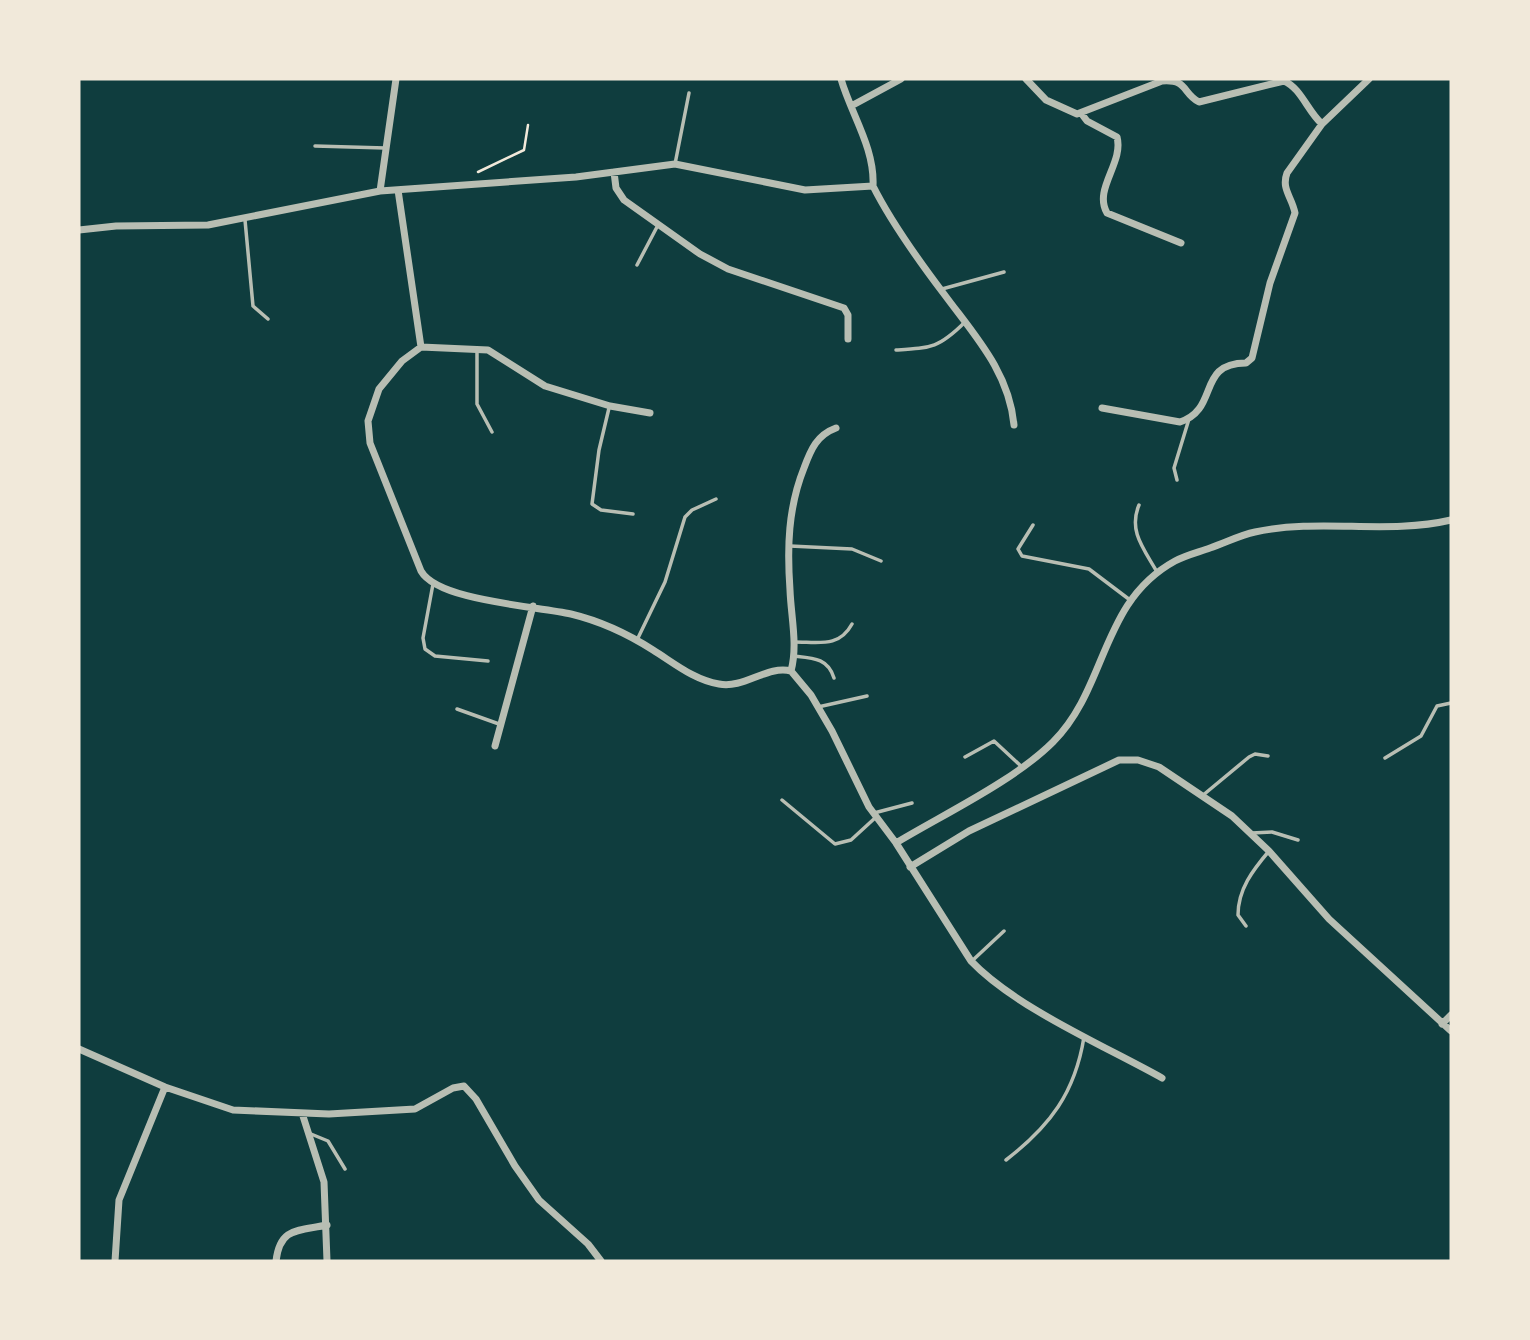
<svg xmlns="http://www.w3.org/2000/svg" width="1530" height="1340" viewBox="0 0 1530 1340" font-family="'IBM Plex Sans',sans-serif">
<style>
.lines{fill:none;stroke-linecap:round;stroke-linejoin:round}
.path{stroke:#f1e9da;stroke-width:2.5}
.service{stroke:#b8beb3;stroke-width:3.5}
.minor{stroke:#b8beb3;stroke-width:7}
</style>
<rect width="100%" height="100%" fill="#0f3d3e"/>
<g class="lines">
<!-- path -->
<path class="path" d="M478,172L524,150L528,125"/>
<!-- service -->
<path class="service" d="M315,146L385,148
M675,164L689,93
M245,220L253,306L268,319
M637,265L658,225
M942,289L1004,272
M896,350C931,348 939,348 965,322
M477,352V404L492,432
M609,408L599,450L592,504L601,510L633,514
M1177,480L1174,468L1189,419
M1139,505C1128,531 1144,549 1157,572
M1033,525L1018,549L1022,556L1089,569L1130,600
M790,546L852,549L881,561
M433,584L423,638L425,649L435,656L488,661
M637,640L665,582L685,517L692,510L716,499
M794,642C819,642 839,648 852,624
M794,656C813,658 828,658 834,678
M818,707L867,696
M457,709L499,724
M965,757L994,741L1022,767
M1385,758L1421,736L1437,706L1451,703
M1202,796L1249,757L1255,754L1268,756
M782,800L835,844L851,840L875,818
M874,813L912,803
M1252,833L1272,832L1298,840
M1246,926L1238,915C1238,889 1253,870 1269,851
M973,960L1004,931
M311,1134L328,1141L345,1169
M1006,1160C1050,1126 1075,1093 1084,1037"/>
<!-- minor -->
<path class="minor" d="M841,79C851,114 875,148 873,186C892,224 919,261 944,294C975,336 1009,372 1014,425
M1026,79L1046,100L1077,114L1162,81C1188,79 1182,93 1199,102L1284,81C1301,88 1308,112 1322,124
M853,105L901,79
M1081,113L1087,121L1117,137C1124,163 1093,189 1107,213L1181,243
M614,172L616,188L624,200L700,254L728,269L844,308L848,315V339
M398,190L421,347
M380,191L396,79
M79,230L116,226L208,225L380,191L576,177L675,164L805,190L873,186
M1102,408L1180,422C1220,409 1196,363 1246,363L1252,358L1270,283L1295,213C1292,197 1281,189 1287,173L1322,124L1369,79
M650,413L610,406L545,386L488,350L421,347L402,361L379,389L368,421L370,443L421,571C438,601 536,606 571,614C600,621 628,634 653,650C674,663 694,680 719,684C744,689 767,665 791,671L811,695L832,731L869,807L896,843L971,961C1016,1008 1105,1046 1162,1078
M791,671C798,645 791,617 790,590C787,548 788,508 804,468C811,449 817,435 836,428
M495,746L533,606
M896,843C944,814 1014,781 1053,742C1108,687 1100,602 1175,561C1186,555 1199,552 1210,548C1225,543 1240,535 1255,532C1320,518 1387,535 1451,520
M910,867L969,831L1119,760H1138L1159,767L1232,816L1269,851L1329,919L1451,1031
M1442,1024L1451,1015
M79,1049L165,1087L233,1110L329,1114L415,1109L453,1088L464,1086L476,1099L515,1166L539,1200L588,1244L601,1261
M302,1113L324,1182L327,1261
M115,1261L119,1200L165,1087
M276,1261C280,1227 298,1231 327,1225"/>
</g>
<!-- border -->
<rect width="1530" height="1340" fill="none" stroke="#f1e9da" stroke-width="161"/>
</svg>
